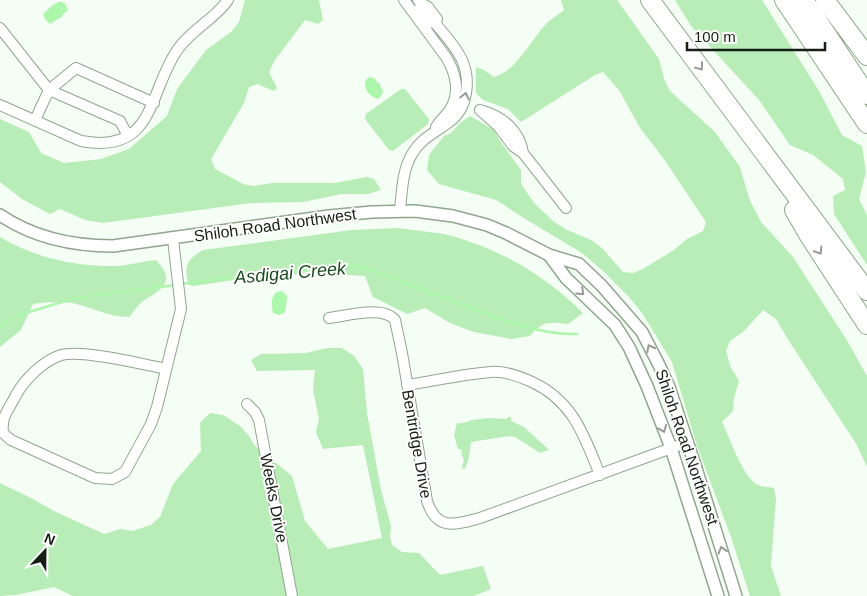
<svg xmlns="http://www.w3.org/2000/svg" width="867" height="596" viewBox="0 0 867 596" font-family="Arial,sans-serif">
<style>
.green{fill:#b8edb7}
.water{fill:#adf7ad}
.lines{fill:none;stroke-linecap:round;stroke-linejoin:round}
.stream{stroke:#adf7ad;stroke-width:2.5}
.minor-casing{stroke:#90a68f;stroke-width:12}
.tertiary-casing{stroke:#90a68f;stroke-width:14}
.motorway-casing{stroke:#90a68f;stroke-width:20}
.minor{stroke:#fff;stroke-width:10}
.tertiary{stroke:#fff;stroke-width:11}
.motorway{stroke:#fff;stroke-width:18}
.oneway{stroke:#969a96}
.labels{text-anchor:middle;dominant-baseline:central;stroke-width:4;stroke-linejoin:round;paint-order:stroke}
.street-label{font-size:16px;fill:#161f16;stroke:#fff}
.water-label{font-size:18px;font-style:italic;fill:#194b1c;stroke:#fff}
</style>
<rect width="100%" height="100%" fill="#f4fef4"/>
<!-- green -->
<path class="green" d="M245,0H319L323,20L318,24L305,20L275,60L269,72L277,88L274,91L257,84L249,87L244,103L211,159L215,169L243,184L254,186L272,183H334L367,177L374,179L381,190L368,194H342L303,202L251,203L103,223L85,220L60,209L50,214L22,199L0,182V119L29,132L41,153L64,163L101,159L129,149L167,116L177,89L206,50L231,32L239,22Z
M561,0H617L659,59L664,79L670,91L715,132L740,167L750,201L761,222L793,257L848,342L867,376V467L857,445L789,341L776,319L763,310L744,331L730,341L726,351L730,366L739,381L734,398L733,411L722,422C730,438 742,477 758,485C762,487 769,487 774,488L776,498L771,566L781,596H750L731,537L697,446L672,362L642,313L628,296L603,271L582,253L527,220L496,200L439,184L427,170L429,155L444,136L451,133L460,123L470,116L494,130L500,141L521,170V184L535,204L553,221L565,229L593,241L603,249L623,272L633,273L643,269L674,250L687,239L703,231L706,222L664,159L640,128L619,90L603,72L595,75L521,122L508,109L483,100L476,93V67L484,70L494,77C517,71 531,39 548,22C553,18 559,14 564,10Z
M675,0H762L819,91L842,135L862,146L866,172L859,199L867,215V265L834,214L833,196L845,190L843,179L813,155L790,145L759,100L691,26Z
M401,89H405L429,119L428,124L393,151L389,150L365,119L366,114Z
M398,228C418,231 440,232 459,238C507,253 548,278 583,313L568,324C549,322 543,320 530,336L511,339L474,332L450,323L425,308L407,314L373,297L365,276L349,275L337,277L320,270L251,282L234,280L193,286L189,285C183,267 187,259 203,250L352,230Z
M0,237C35,258 77,267 118,266C131,265 143,261 156,260C175,280 165,288 146,299C139,303 134,311 129,317C108,317 92,307 72,303C59,301 46,302 33,304L21,330L0,347Z
M327,348H342L354,356L363,369L367,413L381,490L391,526L390,536L392,545L402,552L419,553L440,575L483,566L491,589L474,596H73L54,587L16,595L0,596V483L33,499L54,511L104,534L120,529L132,531L151,525L160,517L173,484L201,451L200,423L210,413L223,415L240,426L249,436L254,445L292,476L305,521L328,549L382,538L363,445L323,449L316,432L319,419L313,390L315,370L257,371L251,360L261,354L306,353Z
M508,417H511V421L524,427L549,450L540,453L515,437L509,436L471,442L469,457L465,469H463L462,467L464,460L462,456L461,449H458L454,435L457,423C464,424 466,421 473,420C483,418 495,418 506,419Z"/>
<!-- water -->
<path class="water" d="M61,1L63,3L64,2L68,10L62,15L63,16L50,24L44,18L45,17L43,14L53,5Z
M369,77L374,78L378,83H380V86L383,90L382,95L378,99C369,96 365,91 365,81Z
M282,291L287,296C287,299 286,312 284,313L279,315L273,313C271,304 270,292 282,291Z"/>
<g class="lines">
<!-- stream -->
<path class="stream" d="M182,284C220,278 258,276 296,271C318,268 337,262 360,267C378,271 396,279 413,286C441,297 468,307 496,317C522,326 549,335 577,334
M0,327L19,315L75,298L176,285"/>
<!-- minor casing -->
<g class="minor-casing">
<path id="minor" d="M404,0L446,57C456,73 461,94 449,111C445,116 440,121 436,127
M421,3L428,7L437,19L435,23
M0,28L49,90L120,121L128,136
M0,105L81,141C156,155 148,91 178,49C192,29 215,19 228,0
M480,110L498,126L513,146L523,153L566,208
M483,111C503,117 520,131 523,153
M35,120L49,90L76,68L154,103
M400,210C402,192 402,171 412,154C421,138 435,133 449,122C459,115 464,106 466,93C471,62 454,46 435,23L430,22L420,8L421,3L418,0
M329,318C346,316 383,305 395,320L402,353L427,501C437,531 454,525 480,518L688,442
M166,369C143,364 81,349 61,355C43,361 25,379 16,395C9,410 1,415 3,433L11,440L95,478L112,479L125,472L151,424L157,407L181,309L173,239
M407,385C435,381 463,374 491,372C504,371 519,376 532,382C573,401 584,435 600,475
M247,404L255,412L259,420L292,596"/>
</g>
<!-- tertiary casing -->
<g class="tertiary-casing">
<path id="tertiary" d="M0,215C34,238 73,246 113,246L329,216L372,212L415,211L453,216L487,225L506,233L549,255L579,264L602,286L642,332L659,365L669,387L695,465L736,596
M549,255L566,278L615,325L629,347L647,386L671,448L718,596"/>
</g>
<!-- motorway casing -->
<g class="motorway-casing">
<path id="motorway" d="M650,0L867,291
M784,0L867,124
M804,0L867,95
M825,0L867,56
M794,210L809,236L867,325"/>
</g>
<!-- minor -->
<use href="#minor" class="minor"/>
<!-- tertiary -->
<use href="#tertiary" class="tertiary"/>
<!-- motorway -->
<use href="#motorway" class="motorway"/>
</g>
<!-- one-way arrows -->
<defs><path id="oneway-chevron" d="M-2-3.5L2.5 0L-2 3.5" fill="none" stroke-width="1.6" stroke-linecap="round" stroke-linejoin="round" transform="scale(1.25)"/></defs>
<g class="oneway">
<use href="#oneway-chevron" transform="translate(700 67) rotate(53)"/>
<use href="#oneway-chevron" transform="translate(465 96) rotate(-78)"/>
<use href="#oneway-chevron" transform="translate(819 251) rotate(57)"/>
<use href="#oneway-chevron" transform="translate(581 292) rotate(43)"/>
<use href="#oneway-chevron" transform="translate(650 348) rotate(-117)"/>
<use href="#oneway-chevron" transform="translate(663 429) rotate(68)"/>
<use href="#oneway-chevron" transform="translate(722 550) rotate(-107)"/>
</g>
<g class="labels">
<!-- street labels -->
<g class="street-label">
<text transform="translate(275 225) rotate(-8)">Shiloh Road Northwest</text>
<text transform="translate(417 444) rotate(80)">Bentridge Drive</text>
<text transform="translate(687 447) rotate(71)">Shiloh Road Northwest</text>
<text transform="translate(274 498) rotate(79)">Weeks Drive</text>
</g>
<!-- water labels -->
<g class="water-label">
<text transform="translate(290 273) rotate(-5)">Asdigai Creek</text>
</g>
</g>
<!-- north arrow -->
<g transform="translate(45 551) rotate(22)" stroke="#ffffff" stroke-width="4" paint-order="stroke">
<path d="M0-4L9 19L0 12L-9 19Z" fill="#161f16"/>
<text y="-8" font-size="14" font-weight="bold" text-anchor="middle" fill="#161f16">N</text>
</g>
<!-- scale -->
<path d="M687 42v8h138v-8" fill="none" stroke="#161f16" stroke-width="2.5"/>
<text x="694" y="42" font-size="15" fill="#161f16" stroke="#ffffff" stroke-width="4" paint-order="stroke">100 m</text>
</svg>
